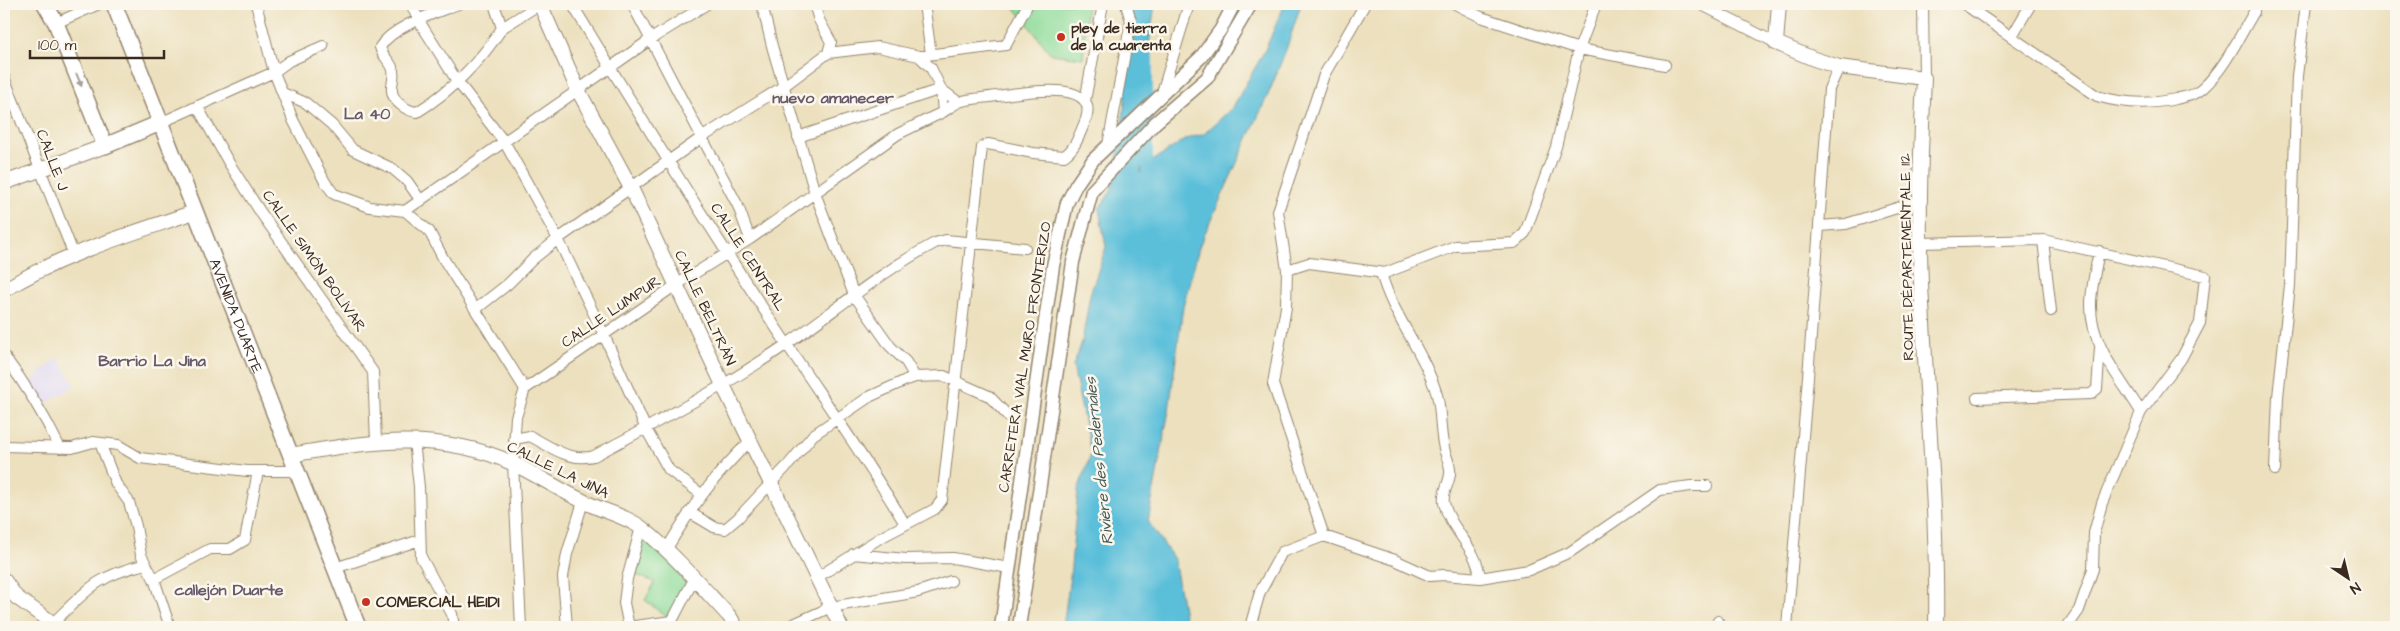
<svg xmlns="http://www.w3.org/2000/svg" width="2400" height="631" viewBox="0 0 2400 631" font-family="'Architects Daughter',sans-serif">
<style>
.built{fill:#ddd5f6}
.green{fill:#8cdb9a;stroke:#64825c}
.water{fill:#5bbfda;stroke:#4b747c}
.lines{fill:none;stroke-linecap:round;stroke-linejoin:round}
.river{stroke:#5bbfda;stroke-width:16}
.minor-casing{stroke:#94856e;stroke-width:12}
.tertiary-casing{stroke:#94856e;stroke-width:15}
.secondary-casing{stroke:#94856e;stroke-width:16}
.primary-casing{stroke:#94856e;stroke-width:18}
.minor{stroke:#fff;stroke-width:10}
.tertiary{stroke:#fff;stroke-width:12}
.secondary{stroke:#fff;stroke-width:14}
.primary{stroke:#fff;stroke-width:15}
.oneway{fill:#a79f9a}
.poi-dot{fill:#c8321e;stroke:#fbf7ec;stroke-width:2}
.labels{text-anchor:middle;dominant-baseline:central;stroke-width:5;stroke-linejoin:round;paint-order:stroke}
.poi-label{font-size:15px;font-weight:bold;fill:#3b2a1e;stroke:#fbf7ec;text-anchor:start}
.street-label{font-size:15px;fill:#3b2a1e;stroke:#fbf7ec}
.neighbourhood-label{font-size:16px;font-weight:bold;fill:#675969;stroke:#fbf7ec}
.water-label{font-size:16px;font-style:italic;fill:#455756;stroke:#fbf7ec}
</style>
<rect width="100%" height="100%" fill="#fbf7ec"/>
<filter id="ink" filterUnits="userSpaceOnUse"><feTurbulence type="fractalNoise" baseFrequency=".02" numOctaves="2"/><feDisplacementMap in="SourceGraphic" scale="10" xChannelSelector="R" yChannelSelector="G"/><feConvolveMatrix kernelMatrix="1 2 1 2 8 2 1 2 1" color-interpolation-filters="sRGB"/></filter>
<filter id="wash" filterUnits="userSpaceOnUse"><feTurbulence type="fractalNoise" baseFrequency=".0096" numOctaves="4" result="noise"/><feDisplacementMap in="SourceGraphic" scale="20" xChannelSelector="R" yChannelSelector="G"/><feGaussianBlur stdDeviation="1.12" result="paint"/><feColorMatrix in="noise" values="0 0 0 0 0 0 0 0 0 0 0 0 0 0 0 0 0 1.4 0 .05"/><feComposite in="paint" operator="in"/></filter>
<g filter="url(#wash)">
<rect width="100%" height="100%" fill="#ece0be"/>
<!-- built -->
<path class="built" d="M59,358L75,386L44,404L28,383L39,375L38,373Z"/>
<!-- green -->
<path class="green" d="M1015,4H1087L1083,58L1051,54L1014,7Z
M639,531L694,579L672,621L645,600L655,582L628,572Z"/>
<!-- water -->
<path class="water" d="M1127,4H1155L1143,85L1141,173L1143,167L1186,139L1204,134L1233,107L1265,50L1285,4H1301L1287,47L1271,88L1200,244L1183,306L1169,410L1148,521L1174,559L1186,627H1063L1070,577L1078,490L1091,454L1073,366L1082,342L1090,295L1106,247L1099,209L1111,191L1121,135L1133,30Z"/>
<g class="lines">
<!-- river -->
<path class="river" d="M1145,53V160"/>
</g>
</g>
<g filter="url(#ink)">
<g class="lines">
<!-- minor casing -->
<g class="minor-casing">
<path id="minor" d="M256,4L274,72L293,120L325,182L334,194L370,207L405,211L429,231L443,258L525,389L516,417L513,463L521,627
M411,4L419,21L457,81L505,143L558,239L604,335L646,429L669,470L701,494
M458,4C436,13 392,26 380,47C382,56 389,60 392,67C396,76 391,82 392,91C393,102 407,111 417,112C450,92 481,61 502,28L494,4
M572,4C641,119 712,232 786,343C826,403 868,462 905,524
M632,4L738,206L750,239
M762,4L772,46L815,193L854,295L890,346L906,362L915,377
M814,4L819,20L831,42L828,53
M924,4L931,54
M1455,4L1481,17L1579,49L1596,4
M1700,4L1776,43
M1923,4L1924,78
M1964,4L2097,96C2124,104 2148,105 2176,99C2186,96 2195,96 2203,88C2225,68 2239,37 2254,12V4
M56,23L99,4
M502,28L540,4
M2012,36L2031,4
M919,56L1006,45L1028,4
M4,77L73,253
M283,93L306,103L332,125L353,150L393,169L407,181L421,201
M1161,96L1189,4
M1085,101L1103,4
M197,106L229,163L261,213L373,372L376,441
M160,123L274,72L289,61L323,46
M798,137L941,89L958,102
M1108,145L1131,21L1126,4
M405,211L651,39L707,4
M1820,226L1846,224L1919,201
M2043,240L2051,311
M1920,243L2043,240L2205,276L2200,323L2181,359L2141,412L2102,503L2094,533L2093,569L2079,610L2067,627
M2099,251C2096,268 2091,287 2091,305C2090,345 2121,379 2141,412
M1287,270L1309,263L1385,273L1455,246L1514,243L1525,233L1556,147L1579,49L1665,65
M1381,273C1393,317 1424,351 1437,395C1442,413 1439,433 1445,452C1447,459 1451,465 1450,474C1449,484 1442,493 1444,503C1451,532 1477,546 1480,578
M476,309L508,284L533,259L558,239L701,138L784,86L828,53L878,47L919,56L931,68L941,89L943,112L898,134L750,239L676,285L525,389
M4,356C26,385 44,415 60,448
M1977,398L2091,394L2097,389L2100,348
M514,439L530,436C551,447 569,462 594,456C659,421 726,386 787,344C836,310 882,271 935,243L946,240L1025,248
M414,441L419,487L421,557L452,614L454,627
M100,443L116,484L129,502L136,526L141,555L154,579L170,627
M4,446L72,448L93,442L118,445L140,458L247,471H298
M2275,470L2278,397L2290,285L2297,76L2306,4
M689,512L714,527L725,529L738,518L789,464L813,435L869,397L904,381L915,377L944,376L989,396L1011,419
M1324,536L1273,384L1286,307L1287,270L1278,211L1324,75L1365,4
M666,550C693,505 713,477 750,441
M853,554L906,559L953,558L1009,568
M335,568L420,540
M816,578L880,538L935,509L942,500L982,147L988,144L1033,153L1064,156C1075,149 1079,136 1084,124C1106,76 1020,93 997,96C985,98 971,98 959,102C954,104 948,109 943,112
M154,579L210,549H230L245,540L258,471
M52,624C88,589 96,576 146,564
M567,627L563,577L567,554L583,502
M628,627L672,621
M629,627L624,603L627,579L641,527
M675,627L672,621L694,579
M787,627L831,607L918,592L951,581
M1250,627L1260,592L1282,552L1324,536L1395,560L1430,576L1444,575L1480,578L1529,570L1570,552L1660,490L1691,486H1707
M1718,627V621
M1787,627L1808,377L1829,89L1839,67"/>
</g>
<!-- tertiary casing -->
<g class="tertiary-casing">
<path id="tertiary" d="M1001,627L1053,266L1067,203L1076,185L1093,160L1201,57L1221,29L1234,4
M1019,627L1073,262L1092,191L1155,123L1207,78L1251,4"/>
</g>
<!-- secondary casing -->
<g class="secondary-casing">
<path id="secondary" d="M540,4L578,90L631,188L723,385L841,627
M1779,4L1776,43L1814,59L1839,67L1924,78C1921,147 1918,214 1921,283C1926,398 1938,512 1936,627
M4,183L105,146
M4,290C64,253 128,235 194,212
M291,455C366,441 443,430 514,464C537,475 558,489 581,500C600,511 626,515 643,529C675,555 702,587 730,617L736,627
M4,580L16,597L58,627"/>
</g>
<!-- primary casing -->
<g class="primary-casing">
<g id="primary">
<path d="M45,4L56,23L105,146L160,123"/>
<path id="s1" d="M114,4L358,627"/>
</g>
</g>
<!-- minor -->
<use href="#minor" class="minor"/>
<!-- tertiary -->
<use href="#tertiary" class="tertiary"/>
<!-- secondary -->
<use href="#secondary" class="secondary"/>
<!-- primary -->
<use href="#primary" class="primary"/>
</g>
<!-- one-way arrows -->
<defs><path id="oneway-solid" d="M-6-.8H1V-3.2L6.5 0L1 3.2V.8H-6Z" transform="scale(1.25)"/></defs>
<use class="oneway" href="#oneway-solid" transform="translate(79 80) rotate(68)"/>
</g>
<!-- markers -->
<g class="poi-dot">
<circle cx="1061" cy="37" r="5"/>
<circle cx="366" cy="602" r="5"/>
</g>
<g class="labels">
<!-- poi labels -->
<g class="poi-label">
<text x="1071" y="28">pley de tierra<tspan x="1071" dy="17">de la cuarenta</tspan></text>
<text x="376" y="602">COMERCIAL HEIDI</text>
</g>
<!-- street labels -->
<g class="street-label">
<text transform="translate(52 160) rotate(69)">CALLE J</text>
<text transform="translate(748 257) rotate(57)">CALLE CENTRAL</text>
<text transform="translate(1907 257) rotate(-91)">ROUTE DÉPARTEMENTALE 112</text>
<text transform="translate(314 261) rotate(55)">CALLE SIMÓN BOLÍVAR</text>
<text transform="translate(705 308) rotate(65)">CALLE BELTRÁN</text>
<text transform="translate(611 312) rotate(-34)">CALLE LUMPUR</text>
<text stroke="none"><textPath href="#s1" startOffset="335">AVENIDA DUARTE</textPath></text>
<text transform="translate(1025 357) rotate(-81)">CARRETERA VIAL MURO FRONTERIZO</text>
<text transform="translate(558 470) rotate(26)">CALLE LA JINA</text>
</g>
<!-- neighbourhood labels -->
<g class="neighbourhood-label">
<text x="833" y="98">nuevo amanecer</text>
<text x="367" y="114">La 40</text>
<text x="152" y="361">Barrio La Jina</text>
<text x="229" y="590">callejón Duarte</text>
</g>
<!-- water labels -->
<g class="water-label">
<text transform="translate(1099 461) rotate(-96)">Rivière des Pedernales</text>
</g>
</g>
<!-- margin -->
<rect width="2400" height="631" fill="none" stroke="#fbf7ec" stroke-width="20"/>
<!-- north arrow -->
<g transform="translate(2348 578) rotate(145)" stroke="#fbf7ec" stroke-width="4" paint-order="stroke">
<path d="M0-4L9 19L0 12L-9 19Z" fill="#3b2a1e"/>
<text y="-8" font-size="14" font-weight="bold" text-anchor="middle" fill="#3b2a1e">N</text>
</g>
<!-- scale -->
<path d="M30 50v8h134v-8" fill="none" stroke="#3b2a1e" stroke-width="2.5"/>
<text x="38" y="50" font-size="15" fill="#3b2a1e" stroke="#fbf7ec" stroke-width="4" paint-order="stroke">100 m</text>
</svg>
